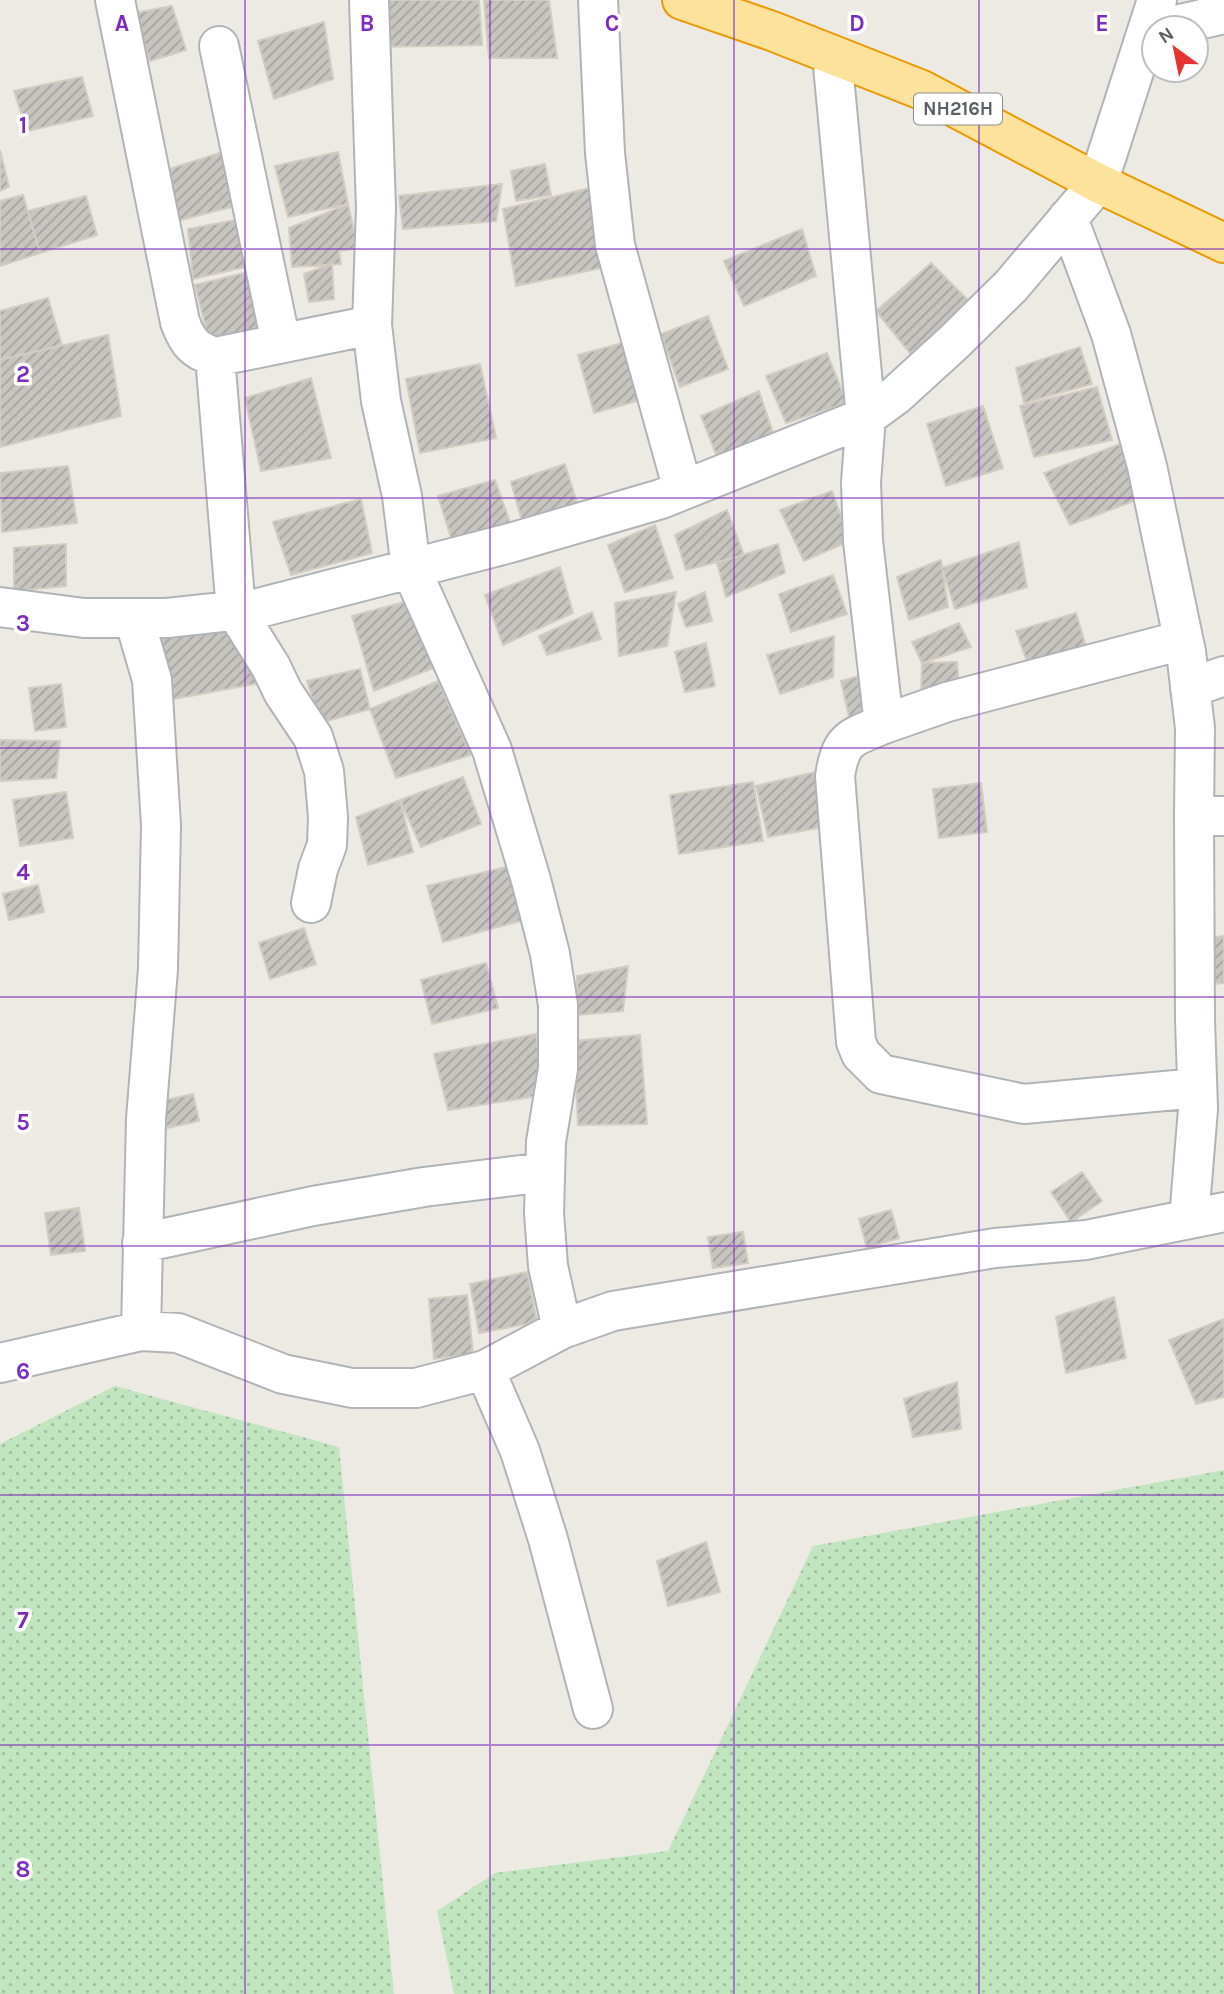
<svg xmlns="http://www.w3.org/2000/svg" width="1224" height="1994" viewBox="0 0 1224 1994" font-family="Karla,sans-serif">
<style>
.grass{fill:url(#grass-dots)}
.building{fill:url(#building-hatch);stroke:#d2ccc1;stroke-width:2}
.lines{fill:none;stroke-linecap:round;stroke-linejoin:round}
.minor-casing{stroke:#b0b4b8;stroke-width:42}
.trunk-casing{stroke:#ec9804;stroke-width:42}
.minor{stroke:#fff;stroke-width:38}
.trunk{stroke:#fce29a;stroke-width:38}
.grid{fill:none;stroke:#7b2cbf;stroke-width:2;stroke-opacity:0.55}
.labels{text-anchor:middle;dominant-baseline:central;stroke-width:7;stroke-linejoin:round;paint-order:stroke}
.shield{fill:#fff;stroke:#8c8f92;stroke-width:2}
.shield-label{font-size:19px;font-weight:bold;fill:#5b5f63}
.grid-label{font-size:23px;text-anchor:middle;font-weight:bold;fill:#7b2cbf;stroke:#fff;stroke-width:7;stroke-linejoin:round;paint-order:stroke}
</style>
<defs>
<pattern id="grass-dots" width="8" height="8" patternUnits="userSpaceOnUse" patternTransform="scale(1.75)"><rect width="8" height="8" fill="#c1e5bf"/><path d="M2 2h.1M6 6h.1" fill="none" stroke="#a0bd9f" stroke-width="1.8" stroke-linecap="round"/></pattern>
<pattern id="building-hatch" width="6" height="6" patternUnits="userSpaceOnUse" patternTransform="scale(1.75)"><rect width="6" height="6" fill="#c8c5c0"/><path d="M-1 1l2-2M0 6l6-6M5 7l2-2" fill="none" stroke="#a5a3a0"/></pattern>
</defs>
<rect width="100%" height="100%" fill="#edeae3"/>
<!-- grass -->
<path class="grass" d="M115,1386L339,1447L394,1994H0V1444Z
M1224,1470V1994H454L437,1911L495,1873L668,1851L813,1546Z"/>
<!-- building -->
<path class="building" d="M375,0H479L482,45L377,47Z
M484,0H549L557,58H489Z
M172,6L186,50L150,61L135,13Z
M324,22L333,79L274,99L258,41Z
M82,77L93,116L27,131L14,91Z
M0,150L9,187L0,191Z
M223,152L239,205L177,221L166,170Z
M338,152L348,204L288,217L275,166Z
M545,164L551,195L516,201L511,171Z
M502,184L496,221L403,229L399,196Z
M598,186L611,266L516,286L503,209Z
M23,195L40,253L0,266V201Z
M86,196L97,235L40,253L28,211Z
M348,204L358,248L339,251L341,264L292,267L289,228Z
M246,218L254,265L193,279L188,229Z
M802,229L816,276L744,306L724,261Z
M931,263L972,304L913,357L876,311Z
M332,264L334,299L309,302L304,274Z
M256,270L268,331L210,344L195,285Z
M48,298L62,345L0,360V311Z
M708,316L728,369L680,387L661,334Z
M108,335L121,416L0,447V360Z
M634,340L651,397L594,413L578,355Z
M1080,347L1092,384L1024,403L1016,368Z
M827,353L847,403L786,423L766,376Z
M480,364L496,438L420,453L406,379Z
M311,378L331,458L261,471L245,398Z
M1097,387L1112,440L1034,457L1020,406Z
M759,391L775,439L719,462L701,416Z
M983,406L1003,468L946,486L927,424Z
M1120,444L1139,499L1070,525L1044,473Z
M565,464L577,503L522,521L511,482Z
M68,466L77,523L2,532L0,473Z
M495,480L512,528L453,544L438,496Z
M832,491L850,541L804,561L780,510Z
M361,499L372,553L291,575L273,522Z
M727,510L744,555L686,570L675,535Z
M655,525L673,578L625,592L608,545Z
M1019,542L1027,587L955,609L942,568Z
M66,544V586L14,591V548Z
M778,544L785,573L726,597L717,563Z
M941,560L948,607L909,620L897,577Z
M560,567L573,613L503,645L485,595Z
M833,575L847,614L791,632L779,594Z
M676,592L667,646L619,656L615,603Z
M705,592L712,621L686,627L678,604Z
M423,597L442,665L374,691L352,616Z
M592,612L601,639L547,655L539,636Z
M1076,613L1088,653L1030,670L1016,631Z
M959,623L971,647L922,663L912,642Z
M244,624L265,682L168,700L149,640Z
M834,636L833,677L780,694L767,655Z
M706,643L715,686L685,692L675,652Z
M957,662L960,693L921,697L922,663Z
M360,669L370,709L320,723L307,681Z
M870,673L875,716L851,726L841,681Z
M438,681L471,755L396,778L370,709Z
M61,684L66,727L35,731L29,688Z
M0,740L60,741L56,778L0,781Z
M824,770L835,825L768,837L756,786Z
M463,777L481,824L421,847L400,800Z
M753,782L763,841L679,854L670,795Z
M981,783L987,832L939,838L933,789Z
M66,792L73,838L20,846L13,800Z
M400,800L413,852L368,865L356,817Z
M510,866L524,920L443,942L427,886Z
M38,885L44,912L9,920L3,894Z
M304,928L316,964L270,979L259,943Z
M1224,936V983L1215,984L1208,938Z
M486,963L498,1008L432,1024L421,980Z
M628,966L623,1011L577,1015V976Z
M536,1034L544,1095L448,1110L434,1054Z
M640,1035L647,1124L578,1125L574,1041Z
M193,1094L199,1121L167,1128L161,1101Z
M1082,1172L1102,1201L1071,1222L1051,1192Z
M79,1208L85,1251L51,1255L45,1213Z
M891,1210L899,1238L867,1248L859,1219Z
M743,1232L748,1263L713,1268L708,1237Z
M527,1272L537,1322L479,1333L470,1284Z
M467,1295L473,1354L434,1359L429,1299Z
M1114,1297L1126,1358L1066,1373L1056,1317Z
M1224,1319V1397L1196,1404L1169,1340Z
M957,1382L961,1429L913,1437L904,1399Z
M706,1542L720,1592L668,1606L657,1561Z"/>
<g class="lines">
<!-- minor casing -->
<g class="minor-casing">
<path id="minor" d="M115,0L180,322C188,343 194,350 215,357L372,325
M369,0L376,208L372,325L381,401L402,496L411,569L492,750L531,880L550,954L558,1005V1069L546,1142L544,1213L548,1266L562,1329
M598,0L605,153L615,245L683,490
M1163,28L1224,14
M219,46L281,343
M832,55L866,417L861,482L863,541L884,724L947,702L1183,640
M1068,218L1111,334L1147,466L1186,652L1195,728L1194,816H1224
M215,357L236,611L271,667L283,692L313,737L324,771L328,817L327,845L318,869L311,903
M0,607L84,618H167L259,608L510,543L661,499L866,417L896,395L953,343L1011,286L1098,183L1157,0
M134,618L152,680L161,825L158,969L146,1119L141,1331
M1190,688L1224,676
M884,724C850,738 841,738 835,776L856,1042L861,1054L881,1074L1024,1104L1197,1088
M1189,1219L1198,1109L1195,1020L1194,816
M142,1243L313,1206L424,1187L545,1172
M0,1363L141,1331L178,1333L283,1374L352,1388H416L485,1370L562,1329L613,1311L995,1248L1086,1240L1224,1212
M485,1370L520,1451L548,1539L593,1709"/>
</g>
<!-- trunk casing -->
<g class="trunk-casing">
<path id="trunk" d="M682,0L772,31L922,90L1098,183L1224,243"/>
</g>
<!-- minor -->
<use href="#minor" class="minor"/>
<!-- trunk -->
<use href="#trunk" class="trunk"/>
</g>
<!-- grid -->
<path class="grid" d="M245,0V1994M490,0V1994M734,0V1994M979,0V1994M0,249H1224M0,498H1224M0,748H1224M0,997H1224M0,1246H1224M0,1495H1224M0,1745H1224"/>
<g class="labels">
<!-- shield labels -->
<rect class="shield" x="914" y="93.5" width="88" height="31" rx="5"/>
<g class="shield-label">
<text x="958" y="109">NH216H</text>
</g>
</g>
<g class="grid-label">
<text x="122" y="31">A</text>
<text x="367" y="31">B</text>
<text x="612" y="31">C</text>
<text x="857" y="31">D</text>
<text x="1102" y="31">E</text>
<text x="23" y="133">1</text>
<text x="23" y="382">2</text>
<text x="23" y="631">3</text>
<text x="23" y="880">4</text>
<text x="23" y="1130">5</text>
<text x="23" y="1379">6</text>
<text x="23" y="1628">7</text>
<text x="23" y="1877">8</text>
</g>
<!-- north arrow -->
<g transform="translate(1175 49) rotate(327)"><circle r="33" fill="#ffffff" stroke="#bdbfc1" stroke-width="2"/>
<path d="M0-5L12 26L0 18L-12 26Z" fill="#e63530"/>
<text y="-10" font-size="19" font-weight="bold" text-anchor="middle" fill="#5b5f63">N</text>
</g>
</svg>
